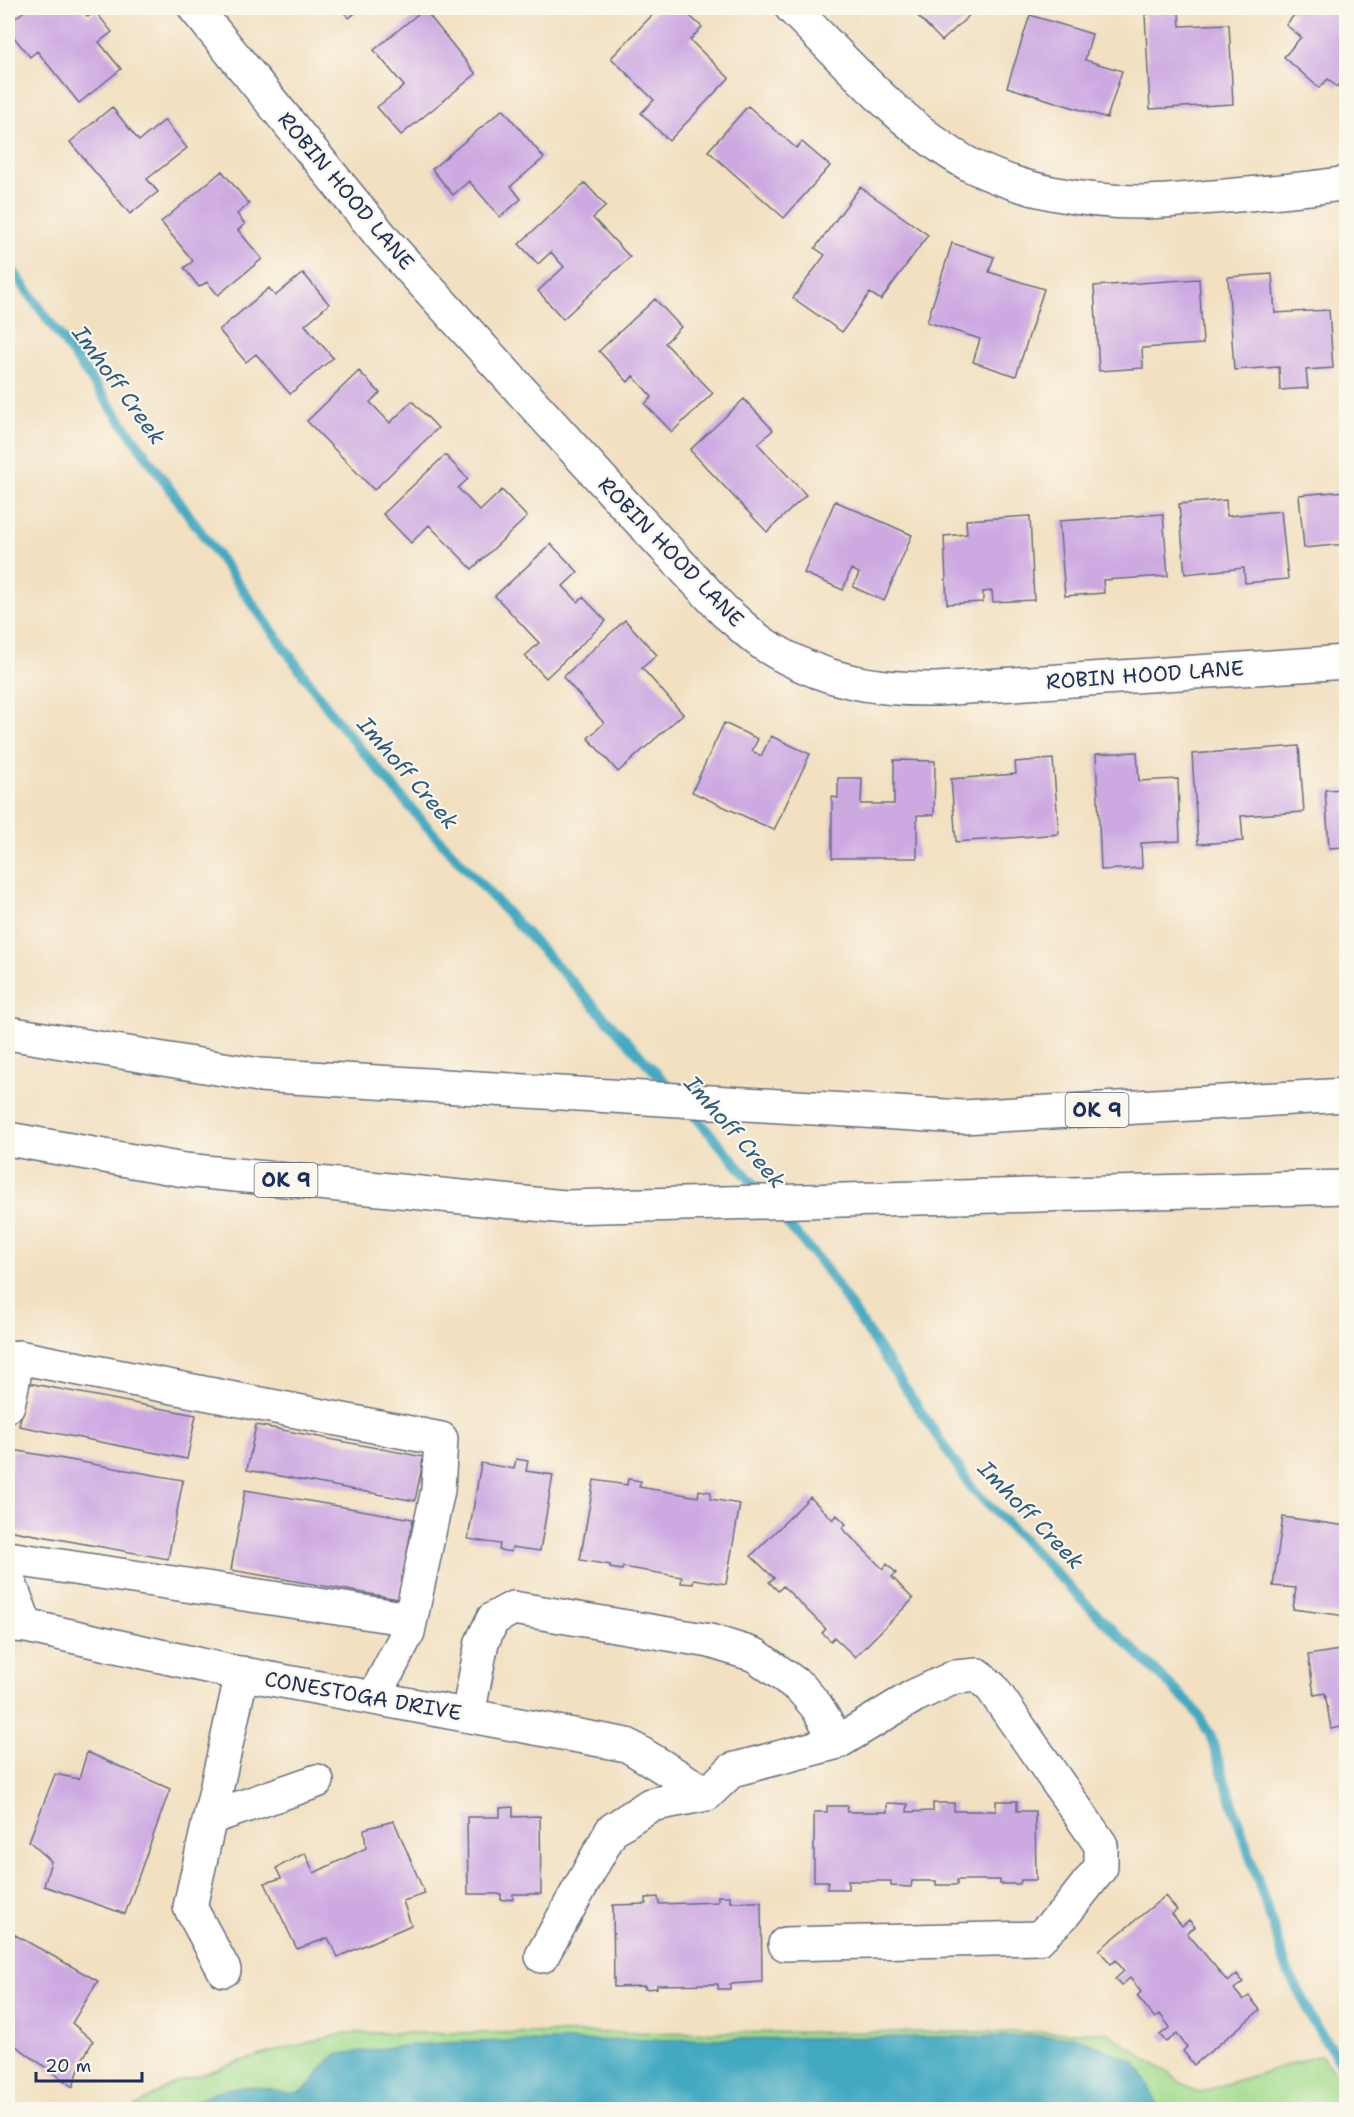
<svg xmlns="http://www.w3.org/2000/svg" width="1354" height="2117" viewBox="0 0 1354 2117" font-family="'Shantell Sans',sans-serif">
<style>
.green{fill:#a3dc8e;stroke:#5f8676;stroke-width:1.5}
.water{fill:#42a9c1;stroke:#2e6c90;stroke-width:1.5}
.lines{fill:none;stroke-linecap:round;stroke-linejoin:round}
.stream{stroke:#42a9c1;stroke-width:10}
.building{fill:#cda9e2}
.minor-casing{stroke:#666d81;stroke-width:36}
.highway-casing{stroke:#666d81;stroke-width:36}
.minor{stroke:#fff;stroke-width:33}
.highway{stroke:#fff;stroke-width:33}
.labels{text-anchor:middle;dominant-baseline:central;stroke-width:4.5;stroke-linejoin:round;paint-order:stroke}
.shield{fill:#fbf7ec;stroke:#5e6b89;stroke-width:1.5}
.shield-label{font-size:20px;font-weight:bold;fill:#1b2f5e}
.street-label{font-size:21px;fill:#1b2f5e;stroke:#fbf7ec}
.water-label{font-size:22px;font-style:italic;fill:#295a81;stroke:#fbf7ec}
</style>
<rect width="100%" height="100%" fill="#fbf7ec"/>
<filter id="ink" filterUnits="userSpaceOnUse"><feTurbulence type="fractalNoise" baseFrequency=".0167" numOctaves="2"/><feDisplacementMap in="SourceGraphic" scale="12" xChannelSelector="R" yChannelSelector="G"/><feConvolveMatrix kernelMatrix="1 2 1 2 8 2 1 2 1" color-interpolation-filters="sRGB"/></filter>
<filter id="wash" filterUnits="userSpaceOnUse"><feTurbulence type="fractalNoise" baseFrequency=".008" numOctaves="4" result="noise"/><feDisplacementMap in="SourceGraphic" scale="24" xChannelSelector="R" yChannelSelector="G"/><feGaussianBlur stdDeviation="1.35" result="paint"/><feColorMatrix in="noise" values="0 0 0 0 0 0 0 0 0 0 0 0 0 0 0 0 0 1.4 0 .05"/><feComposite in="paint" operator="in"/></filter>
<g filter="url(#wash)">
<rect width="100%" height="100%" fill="#f2e0c1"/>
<!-- green -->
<path class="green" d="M1107,2032L1197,2093L1320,2055L1346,2083V2110H131L170,2085L257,2056L346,2033Z"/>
<!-- water -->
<path class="water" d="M1074,2036L1134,2062L1144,2077L1159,2109H185C213,2088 237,2084 271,2089C281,2091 292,2096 302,2091C318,2083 321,2061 337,2055C348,2052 362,2052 373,2050C436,2040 501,2042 565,2041C735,2038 904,2037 1074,2036Z"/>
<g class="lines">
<!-- stream -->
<path class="stream" d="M8,264L337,721L423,822L674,1092
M688,1108L764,1196
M774,1208L823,1265L972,1488L1084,1602L1194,1708L1210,1735L1288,1972L1305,2002L1310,2017L1346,2071"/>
</g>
<g id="blocks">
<!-- building -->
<path class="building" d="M28,8H81L88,17L95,11L112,32L99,42L121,69L79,103L37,51L30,57L8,30V24Z
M340,8H361L349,18Z
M659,8H681L702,27L690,40L729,78L669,141L641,113L654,100L611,58Z
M917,8H977L942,41L913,11Z
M1286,8H1346V76L1337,87L1328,79L1319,88L1284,57L1301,37L1286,25L1295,14Z
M424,9L476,74L401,135L377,107L404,86L374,50Z
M1179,12L1180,26L1229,24L1233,104L1150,109L1145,14Z
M1030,15L1092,34L1085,60L1122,71L1107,118L1007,87Z
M748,106L796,148L802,142L830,166L784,218L708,151Z
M112,107L139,141L165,120L187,148L147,179L158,192L130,214L70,142Z
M503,109L544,158L511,186L521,199L500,217L469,181L453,195L432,169Z
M222,171L249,204L237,214L245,224L238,230L262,259L218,295L207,282L199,287L184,268L193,261L161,222Z
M585,183L606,206L593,218L630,257L563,319L538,291L564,267L551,252L538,264L519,244Z
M860,187L928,235L881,300L870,293L842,332L793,298L825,255L815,248Z
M952,243L994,257L989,272L1044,289L1016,376L973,362L980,339L927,322Z
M303,273L329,304L305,325L333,358L290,394L256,354L246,362L219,330L269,288L275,296Z
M1272,274L1275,313L1329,310L1333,368L1306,370L1308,388L1280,390L1279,367L1234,370L1228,277Z
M1199,279L1203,344L1142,348L1143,368L1099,371L1094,286Z
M655,299L681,327L665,343L713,393L672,432L645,404L652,397L633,376L628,382L599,351Z
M359,371L380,393L370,402L390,423L412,401L438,428L374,490L307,421Z
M744,399L773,430L758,444L806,495L767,532L690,450Z
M445,455L468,479L458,488L480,511L502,490L527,517L472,569L429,525L411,543L383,514Z
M1346,491V544L1304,548L1299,495Z
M1226,500L1227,516L1281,511L1288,579L1245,583L1244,568L1185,574L1179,504Z
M835,501L912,535L884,601L853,587L859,573L851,569L843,590L804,573Z
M1163,514L1168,576L1103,580L1104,593L1065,596L1059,521Z
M1030,516L1034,600L993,602L992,591L983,592V602L947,604L944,536L967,534L966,520Z
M551,544L578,572L563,586L578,602L583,597L606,621L546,678L525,656L539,643L495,596Z
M625,620L657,655L642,668L683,714L618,772L588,738L604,723L563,677Z
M724,723L758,739L752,751L761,756L771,736L810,754L774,830L692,792Z
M1299,746L1304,812L1241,816L1243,841L1198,844L1192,754Z
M1137,752L1139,781L1178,779L1180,841L1141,843L1142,868L1101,870L1096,754Z
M1053,759L1059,834L956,842L951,779L1016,774L1015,762Z
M894,760L935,761L934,815H917V858H832V797L838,798V778H862L861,804H894Z
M1346,789V847L1329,848L1325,790Z
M28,1383L196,1415L187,1459L19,1426Z
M256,1425L424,1457L415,1501L247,1470Z
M13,1450L183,1480L168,1559L8,1530V1483Z
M516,1459L528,1461L526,1471L553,1475L540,1551L512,1547L511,1552L499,1550L500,1544L468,1539L481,1463L514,1469Z
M628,1479L641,1481L639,1487L698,1497L699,1490L711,1492L710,1499L740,1504L726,1584L694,1579L693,1584L681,1583L682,1577L623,1567L622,1570L610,1568V1565L580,1560L594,1480L627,1485Z
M245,1490L413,1519L399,1599L231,1570Z
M810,1497L833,1520L837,1515L846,1524L842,1528L883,1569L887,1564L896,1573L892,1577L913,1599L855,1657L834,1637L831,1641L822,1633L826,1629L783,1586L778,1591L769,1582L774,1578L751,1556Z
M1283,1517L1346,1526V1616L1293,1609L1296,1588L1273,1586Z
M1346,1649V1726L1331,1729L1325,1693L1314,1695L1308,1655Z
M87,1752L170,1789L125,1914L44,1886L51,1861L29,1841L55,1774L79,1779Z
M996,1801H1017V1811H1035L1036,1880H1021L1020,1884H1000V1880H957V1885H936V1881H912L911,1887L891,1886V1881H848V1889H827L828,1881H814V1812H827V1806H848L847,1812H887V1803L908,1804L907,1812L933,1811V1803H954V1811H996Z
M513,1807V1817L540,1816L541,1894H513V1899L501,1900V1894H468L467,1817H500V1808Z
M394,1821L425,1894L403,1901L411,1925L338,1957L328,1938L297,1949L265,1883L281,1878L276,1868L305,1853L314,1873L366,1848L364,1829Z
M718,1896H730V1902H761L762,1982L730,1984V1989H718V1984L657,1985V1988L645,1989V1986L614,1987L613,1905L646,1904V1898L658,1897L659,1904L718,1902Z
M1165,1896L1177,1910L1172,1914L1182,1926L1189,1920L1195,1927L1187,1933L1228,1982L1237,1974L1243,1982L1234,1989L1243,2000L1249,1996L1260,2010L1194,2065L1183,2051L1187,2047L1177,2034L1166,2042L1160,2035L1170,2027L1160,2014L1155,2018L1137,1996L1141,1992L1130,1978L1121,1986L1115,1979L1124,1971L1116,1960L1111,1964L1099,1950Z
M8,1931L98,1981L72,2023L93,2041L82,2060L73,2087L8,2040Z"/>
</g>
</g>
<g filter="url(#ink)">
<use href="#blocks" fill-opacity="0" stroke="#666d81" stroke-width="1.5"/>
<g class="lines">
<!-- minor casing -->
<g class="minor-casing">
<path id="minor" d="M195,8L385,241L625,505L725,612C739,623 753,638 768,647C823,681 874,690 937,689L1346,662
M792,8C845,61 906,131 972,166C1022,191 1083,202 1139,202C1167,202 1197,198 1225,196C1266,192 1306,190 1346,183
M8,1405L18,1357L441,1439L438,1490L408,1632L374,1698
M8,1558L410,1619
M8,1579L26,1626
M8,1624L26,1626L228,1671L627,1745L707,1794
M468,1715L482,1642L493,1619L513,1608L710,1641L755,1655L801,1688L817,1707L838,1742
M210,1818L317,1781
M542,1956L612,1830L650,1805L707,1794L732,1770L838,1742L914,1696L955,1677L978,1675L992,1688L1101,1845V1867L1064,1914L1039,1938L785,1944
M224,1970L190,1907L242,1673"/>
</g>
<!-- highway casing -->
<g class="highway-casing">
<path id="highway" d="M8,1033L259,1075L963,1117L1346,1095
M8,1139L184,1170L565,1207L1346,1187"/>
</g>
<!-- minor -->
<use href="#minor" class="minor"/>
<!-- highway -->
<use href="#highway" class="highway"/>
</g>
</g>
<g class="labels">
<!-- shield labels -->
<g class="shield">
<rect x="1065.5" y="1093" width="63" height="34" rx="4.5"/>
<rect x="254.5" y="1163" width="63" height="34" rx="4.5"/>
</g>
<g class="shield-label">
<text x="1097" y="1110">OK 9</text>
<text x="286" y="1180">OK 9</text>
</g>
<!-- street labels -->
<g class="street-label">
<text transform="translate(346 191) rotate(50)">ROBIN HOOD LANE</text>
<text transform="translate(671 552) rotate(46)">ROBIN HOOD LANE</text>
<text transform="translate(1145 675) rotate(-4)">ROBIN HOOD LANE</text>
<text transform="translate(363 1696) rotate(10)">CONESTOGA DRIVE</text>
</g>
<!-- water labels -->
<g class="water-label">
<text transform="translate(119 385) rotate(54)">Imhoff Creek</text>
<text transform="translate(408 773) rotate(49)">Imhoff Creek</text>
<text transform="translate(735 1132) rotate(49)">Imhoff Creek</text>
<text transform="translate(1031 1515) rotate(46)">Imhoff Creek</text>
</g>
</g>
<!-- margin -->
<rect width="1354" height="2117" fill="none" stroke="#fbf7ec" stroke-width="30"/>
<!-- scale -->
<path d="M36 2072v9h106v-9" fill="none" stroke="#1b2f5e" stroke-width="3"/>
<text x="45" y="2072" font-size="18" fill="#1b2f5e" stroke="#fbf7ec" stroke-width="4.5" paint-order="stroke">20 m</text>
</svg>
